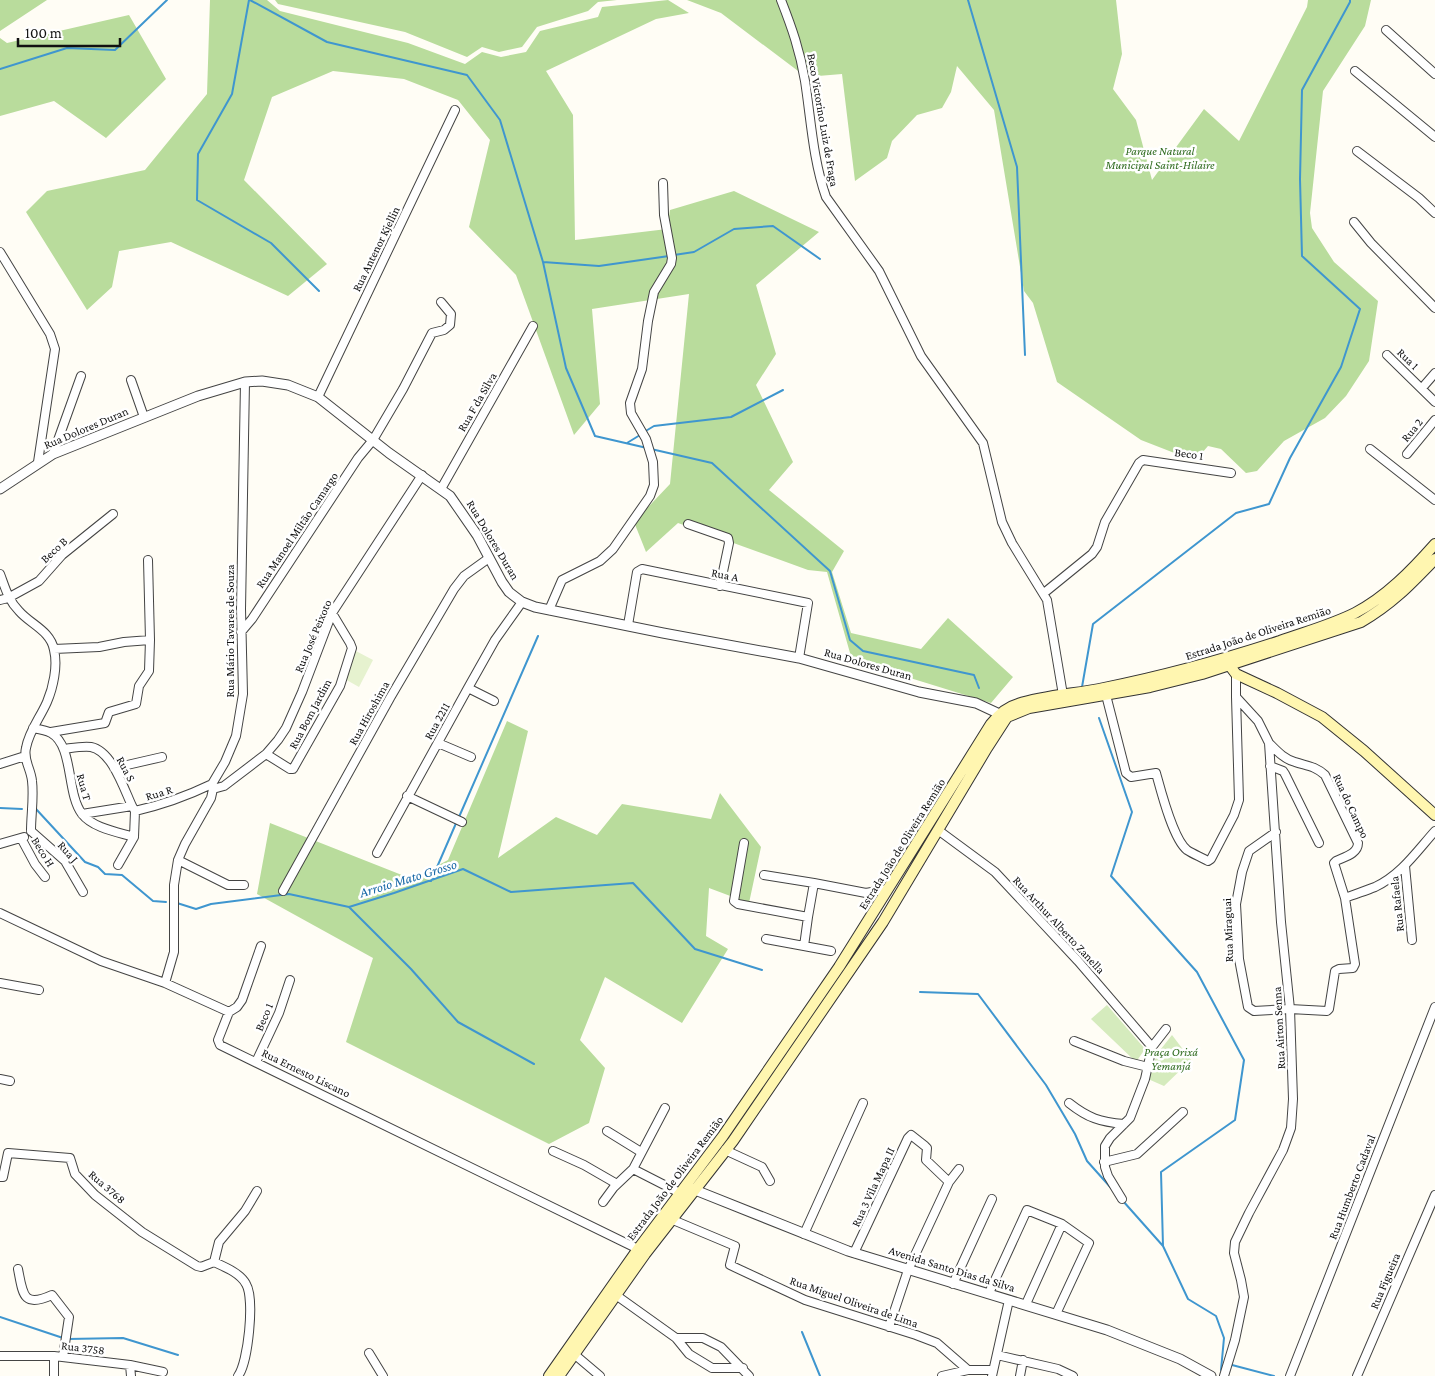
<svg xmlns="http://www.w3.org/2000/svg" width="1435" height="1376" viewBox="0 0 1435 1376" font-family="'Crimson Pro',serif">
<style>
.green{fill:#d5ebbd}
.forest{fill:#b9dc9c}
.pitch{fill:#e6f2cf}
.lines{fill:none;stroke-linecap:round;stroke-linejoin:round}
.stream{stroke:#3f96cf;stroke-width:2}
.minor-casing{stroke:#444;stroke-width:10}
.tertiary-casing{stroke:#444;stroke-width:11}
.secondary-casing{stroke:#333;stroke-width:12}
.minor{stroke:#fff;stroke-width:8}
.tertiary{stroke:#fff;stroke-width:9}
.secondary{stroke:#fff6b0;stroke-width:10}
.labels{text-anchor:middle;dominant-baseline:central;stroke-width:5;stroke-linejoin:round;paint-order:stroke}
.street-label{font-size:12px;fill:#111;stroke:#fff}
.park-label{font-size:12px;font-style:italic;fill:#2f6b1f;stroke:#fff}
.water-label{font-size:14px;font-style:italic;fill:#1768a6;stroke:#fff}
</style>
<rect width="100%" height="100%" fill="#fffdf5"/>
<!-- green -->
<path class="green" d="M1107,1005L1145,1049L1136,1062L1091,1019Z
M1172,1035L1191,1060L1164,1086L1148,1079L1157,1054Z"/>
<!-- forest -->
<path class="forest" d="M0,0H47L0,31Z
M210,0H267L280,11L408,43L465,64L482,52L501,57L526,52L540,31L598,17L602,7L668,0L689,13L656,19L546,71L573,115L575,240L667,229L670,210L734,191L819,232L756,285L776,354L756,385L793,462L769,490L844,551L832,572L851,633L921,649L948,618L1013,677L991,703L852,660L827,572L808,570L678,523L646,552L634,522L670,484L689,294L592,309L600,404L574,435L516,275L469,227L490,140L458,100L404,79L333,71L272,97L244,180L327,264L288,296L171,242L119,251L112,287L87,310L26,212L47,191L145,170L207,94Z
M275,0H617L598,2L588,11L537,27L522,47L499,52L482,47L467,57L405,32L278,4Z
M687,0H1116L1122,54L1113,89L1136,120L1152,180L1204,109L1239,141L1307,7L1308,0H1371L1365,26L1323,91L1310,213L1312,228L1334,262L1378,301L1369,361L1346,396L1325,418L1284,441L1257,471L1246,473L1221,449L1208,446L1195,461L1141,440L1057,382L1033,303L1024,291L994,110L957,66L951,92L942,108L917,115L892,141L887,158L855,181L842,74L806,77L721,13Z
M129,15L166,79L106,138L54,101L0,116V38L7,43Z
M507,721L528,731L498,858L556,817L597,835L622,804L711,819L720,793L761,847L749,903L709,888L706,936L728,949L682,1023L605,977L580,1040L605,1068L589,1123L549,1144L346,1042L373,958L257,894L270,823L412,879L448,860Z"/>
<!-- pitch -->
<path class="pitch" d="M354,650L373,660L359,687L343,678Z"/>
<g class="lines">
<!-- stream -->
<path class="stream" d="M249,0L232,94L198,154L197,200L271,243L319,291
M250,0L327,42L467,75L500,120L543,262L566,368L595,436L647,448
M968,0L1017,167L1025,355
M0,69L67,48L115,50L167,0
M674,255L694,252L734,229L773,226L820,259
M543,262L599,266L669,256
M644,432L654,426L731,417L783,390
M627,443L640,435
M651,449L712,463L830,571L850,640L863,651L974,675L979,688
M1082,687L1093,624L1236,513L1269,504L1290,458L1341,367L1360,309L1302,256L1300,179L1302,90L1350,2V0
M1099,718L1132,812L1111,876L1197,972L1244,1060L1235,1120L1161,1172L1163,1246
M0,808L22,809
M36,809L85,862L98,867L105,874L122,875L153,901L166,902
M459,817L538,636
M431,881L457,821
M177,903L196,909L211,904L289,894L349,907L394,893L463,869L511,892L633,883L695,949L762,970
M349,907L411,969L458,1022L534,1064
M920,992L978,994L1046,1085L1075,1134L1087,1161L1112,1189
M1123,1201L1163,1246L1188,1299L1216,1316L1224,1338L1221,1370
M0,1317L63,1338
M802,1332L820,1376
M68,1339L123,1338L178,1355
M1232,1365L1274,1376"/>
<!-- minor casing -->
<g class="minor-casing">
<path id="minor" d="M781,0C792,28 800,51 805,81C811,120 813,160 826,197L879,271L921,356L983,443L1002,522L1012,543L1047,600L1063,695
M1386,30L1435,74
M1355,71L1435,137
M1357,151L1419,198L1435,213
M1354,222L1371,243L1435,308
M0,252L50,334L55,349L38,462
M1387,355L1435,402
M131,380L144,417
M1422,388L1435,373
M318,397L455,110
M1370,449L1435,500
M53,454L81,376
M1407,454L1435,420
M441,489L533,326
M688,524L728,538L729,543L720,586
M0,574C5,587 8,600 19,611C30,624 51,631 54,650C58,666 53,688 47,702C40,718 29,731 26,748C23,760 31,769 32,781C34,797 31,815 31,831
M1044,593L1092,554L1097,547L1105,522L1139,463L1143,460L1231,473
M0,600L8,598L39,581L62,555L113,514
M549,610L562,580L600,561L613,549L650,496L654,485L653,462L646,439L631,413L630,403L642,369L648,321L654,292L671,264L672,258L664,215L663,183
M628,625L637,572L642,569L808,603L799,658
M241,632L252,619L358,458L373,440L403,389L432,333L444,330L450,325L451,314L441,302
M54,649L99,647L124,642L150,640
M468,688L494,701
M1106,695L1126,773L1131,777L1156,773C1161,791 1173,839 1187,850C1193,854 1201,857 1208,861L1211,859L1234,815L1239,800L1236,697
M33,728C39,729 46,730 51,733C74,746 66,793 82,814C93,828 117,832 134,837
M51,732L105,723L109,712L136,704L139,686L149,671L150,640L148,560
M438,743L471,757
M1269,743C1277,751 1284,759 1295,762C1307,766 1315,766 1325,775L1358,843C1358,854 1344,857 1336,861L1334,863L1345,898L1355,964L1353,968L1339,969L1335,971L1329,1009L1327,1011L1290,1009L1254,1011L1248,1007L1239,959L1236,904L1242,872L1249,851L1276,832
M64,749C72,748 82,746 91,747C112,751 124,789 132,806
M266,754L290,769H293L340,686L352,648L350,643L332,613
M0,764L25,756
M1270,766L1283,771L1285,774L1319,843
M114,768L162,757
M213,789L224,786L266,754L278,740L286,728L302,692L332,613L422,475
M407,796L462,822
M82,814L132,806L135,811C162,805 187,796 212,784
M938,830L995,872L1078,961L1152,1047
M31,831L65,861L83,892
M21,838L35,864L45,877
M744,843L734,901L738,904L808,917L814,883L866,893L888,889
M0,844L24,837
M377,853L468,688L495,640L522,602
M178,860L228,885H244
M118,865L134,837L135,811
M1405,866L1412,940
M764,875L814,883
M283,891L390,698L454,589L464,576L489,558
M1345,898C1355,894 1365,891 1375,887C1401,875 1417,851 1435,831
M0,913L101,961L165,983L229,1012L218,1040L220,1045L638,1249
M766,939L831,951
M804,946L808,917
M0,983L39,990
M165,983L174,952V885L178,860L185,844L211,798L213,789L212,784L225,762L236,736L243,694L241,609L245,382
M229,1012L237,1007L242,1000L261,946
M1074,1041L1124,1061L1148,1067
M256,1062L279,1013L290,980
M0,1079L10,1081
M1069,1103C1088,1118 1100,1122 1124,1124
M607,1131L641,1152
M725,1150L762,1167L770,1181
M553,1151L584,1165L617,1184
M1104,1162L1137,1154L1183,1112
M633,1169L680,1193
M0,1177H3L8,1153L70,1158L75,1174L95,1195L142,1232L197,1266L201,1267L214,1262
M1122,1199L1108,1176L1105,1167V1146L1110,1138L1130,1118L1145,1079L1152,1047L1166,1029
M603,1202L614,1187L633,1169L665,1108
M673,1220L735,1246L730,1265L805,1300L916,1335L937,1343L968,1370H993
M804,1234L863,1103
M854,1253L908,1138L911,1135L925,1146L927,1148L926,1160L949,1182
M18,1269C23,1295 23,1308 52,1295L69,1317L63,1357
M953,1284L992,1199
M613,1293L676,1338L689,1354L712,1368H743
M989,1293L1027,1210L1062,1224L1089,1243L1056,1314
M1026,1304L1062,1224
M889,1327L908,1270L949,1182L959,1169
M676,1338H703L721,1347L749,1376
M369,1353L383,1376
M574,1354L600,1376
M997,1355L1058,1369L1073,1376
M0,1356H54L130,1365L163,1372
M54,1356V1376
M130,1365L131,1376
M238,1376C248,1363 255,1299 246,1284C240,1273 225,1267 214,1262L219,1242L245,1211L257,1191
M942,1376L968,1370
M992,1376L1009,1300
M1020,1376L1023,1360
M1224,1376L1235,1340L1244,1297L1241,1280L1234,1253L1235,1242L1249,1213L1283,1150L1291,1128L1293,1099L1290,1009L1281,922L1269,743L1258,721L1236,697V674
M1290,1376L1435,1007
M1357,1376L1435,1195"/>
</g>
<!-- tertiary casing -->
<g class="tertiary-casing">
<path id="tertiary" d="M0,489L53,454L198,396L245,382L262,381L288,385L318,397L389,453L450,496L477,535L502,582L509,592L522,602L535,607L663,633L799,658L919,692L976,703L1006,717
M690,1188L848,1251L1107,1330L1180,1359L1211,1376"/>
</g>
<!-- secondary casing -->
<g class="secondary-casing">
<path id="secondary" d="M1227,662L1236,674L1277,693L1322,717L1364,751L1435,815
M549,1376L638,1249L723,1136L839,967L991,724C998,715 1007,707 1018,704C1045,695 1076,694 1104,688C1164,676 1222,660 1280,641C1305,632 1331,625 1355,613C1386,597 1412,570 1435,544
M559,1376L645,1254L733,1141L883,922L987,748L1007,717L1029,708L1150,687L1202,674L1361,622C1392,604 1410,585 1435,559"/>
</g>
<!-- minor -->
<use href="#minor" class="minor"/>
<!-- tertiary -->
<use href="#tertiary" class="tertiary"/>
<!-- secondary -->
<use href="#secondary" class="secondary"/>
</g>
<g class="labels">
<!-- street labels -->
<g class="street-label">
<text transform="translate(823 120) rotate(80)">Beco Victorino Luiz de Fraga</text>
<text transform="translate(376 249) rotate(-64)">Rua Antenor Kjellin</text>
<text transform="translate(1408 359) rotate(44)">Rua 1</text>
<text transform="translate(477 402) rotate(-60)">Rua F da Silva</text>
<text transform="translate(86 428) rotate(-23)">Rua Dolores Duran</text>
<text transform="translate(1412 430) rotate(-51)">Rua 2</text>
<text transform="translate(1189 454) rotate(8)">Beco 1</text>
<text transform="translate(297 530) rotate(-56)">Rua Manoel Miltão Camargo</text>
<text transform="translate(493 540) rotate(59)">Rua Dolores Duran</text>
<text transform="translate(54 550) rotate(-43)">Beco B</text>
<text transform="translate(725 575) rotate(11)">Rua A</text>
<text transform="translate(230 631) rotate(-90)">Rua Mário Tavares de Souza</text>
<text transform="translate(1258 633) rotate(-18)">Estrada João de Oliveira Remião</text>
<text transform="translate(313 636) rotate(-67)">Rua José Peixoto</text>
<text transform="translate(868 664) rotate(16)">Rua Dolores Duran</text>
<text transform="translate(369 713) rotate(-61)">Rua Hiroshima</text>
<text transform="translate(310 714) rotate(-62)">Rua Bom Jardim</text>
<text transform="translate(437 721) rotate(-61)">Rua 2211</text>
<text transform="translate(126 769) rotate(62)">Rua S</text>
<text transform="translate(84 787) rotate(74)">Rua T</text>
<text transform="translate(159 793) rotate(-17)">Rua R</text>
<text transform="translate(1351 806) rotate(65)">Rua do Campo</text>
<text transform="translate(902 844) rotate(-58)">Estrada João de Oliveira Remião</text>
<text transform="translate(43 852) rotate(58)">Beco H</text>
<text transform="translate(68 852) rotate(49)">Rua J</text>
<text transform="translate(1397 904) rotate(-96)">Rua Rafaela</text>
<text transform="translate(1059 925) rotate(47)">Rua Arthur Alberto Zanella</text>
<text transform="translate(1228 930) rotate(-92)">Rua Miraguai</text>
<text transform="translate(264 1017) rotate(-67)">Beco 1</text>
<text transform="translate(1279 1028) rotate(-93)">Rua Airton Senna</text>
<text transform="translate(306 1073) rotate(26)">Rua Ernesto Liscano</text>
<text transform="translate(675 1178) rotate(-53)">Estrada João de Oliveira Remião</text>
<text transform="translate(107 1187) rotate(41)">Rua 3768</text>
<text transform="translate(873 1187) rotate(-65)">Rua 3 Vila Mapa II</text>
<text transform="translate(1352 1187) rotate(-69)">Rua Humberto Cadaval</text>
<text transform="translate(952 1269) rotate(17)">Avenida Santo Dias da Silva</text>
<text transform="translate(1385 1281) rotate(-67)">Rua Figueira</text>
<text transform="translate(854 1302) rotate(19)">Rua Miguel Oliveira de Lima</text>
<text transform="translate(83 1348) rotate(7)">Rua 3758</text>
</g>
<!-- park labels -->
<g class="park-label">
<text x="1160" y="151">Parque Natural<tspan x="1160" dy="14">Municipal Saint-Hilaire</tspan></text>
<text x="1171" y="1052">Praça Orixá<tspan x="1171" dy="14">Yemanjá</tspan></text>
</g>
<!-- water labels -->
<g class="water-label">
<text transform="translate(408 878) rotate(-17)">Arroio Mato Grosso</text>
</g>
</g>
<!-- scale -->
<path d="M18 38v8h102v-8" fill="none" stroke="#111111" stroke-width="2.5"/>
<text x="25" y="38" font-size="15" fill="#111111" stroke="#ffffff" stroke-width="4" paint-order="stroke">100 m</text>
</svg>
